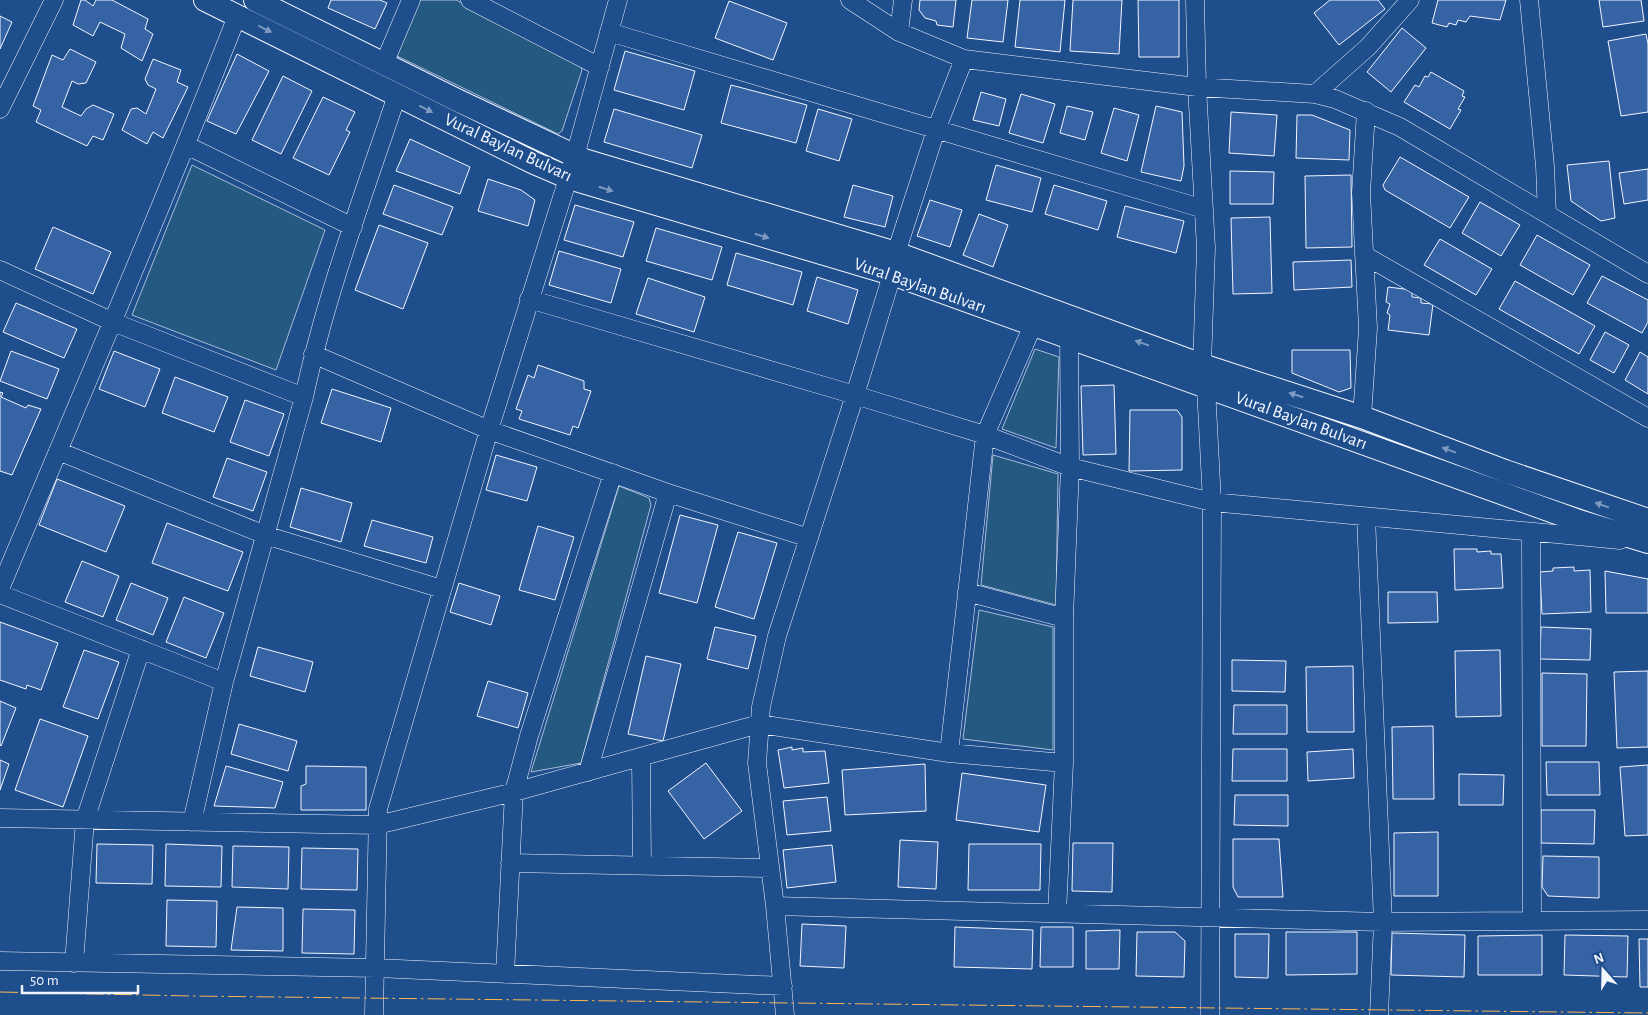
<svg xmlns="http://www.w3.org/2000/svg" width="1648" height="1015" viewBox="0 0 1648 1015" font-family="'Alegreya Sans',sans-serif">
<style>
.green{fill:#245a82;stroke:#a8bbd7}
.building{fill:#3563a3;stroke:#f2f6ff}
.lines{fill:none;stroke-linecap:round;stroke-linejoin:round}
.minor-casing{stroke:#f2f6ff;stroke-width:19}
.major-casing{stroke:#f2f6ff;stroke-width:24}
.minor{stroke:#1f4e8c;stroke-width:18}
.major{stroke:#1f4e8c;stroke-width:22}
.power{stroke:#ffb74d;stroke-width:1;stroke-dasharray:18 4 2.5 4;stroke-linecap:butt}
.oneway{fill:#7e9ac0}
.labels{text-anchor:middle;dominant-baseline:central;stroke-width:4;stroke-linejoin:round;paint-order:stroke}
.street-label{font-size:18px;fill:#f2f6ff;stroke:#1f4e8c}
</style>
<rect width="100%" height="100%" fill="#1f4e8c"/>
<!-- green -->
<path class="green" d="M419,0H456L580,62L582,70L562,131L558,134L395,55Z
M192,165L325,230L276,370L132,315Z
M1035,349L1059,357L1056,448L1002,429Z
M993,455L1058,474L1056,605L981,585Z
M619,486L649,498L651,505L581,763L531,772Z
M979,610L1053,627V750L963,739Z"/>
<!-- building -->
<path class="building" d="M81,0H85L93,6L96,0H112L148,19L145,29L153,34L142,61L121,48L125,34L100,22L93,36L73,25Z
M331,0H380L387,3L375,29L328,8Z
M920,0H956L953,27L937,25L936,21L925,18L919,10Z
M972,0H1008L1003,42L967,38Z
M1020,0H1065L1060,52L1015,47Z
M1073,0H1122L1119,54L1070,51Z
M1138,0H1179V57H1139Z
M1330,0H1378L1385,9L1339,45L1314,13Z
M1438,0H1506L1500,20L1470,16L1466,22L1458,20L1456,25L1449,23L1447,27L1432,23Z
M1599,0H1641L1644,21L1603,27Z
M729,1L787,23L773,60L715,38Z
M0,16L12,22L0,49Z
M1402,28L1426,48L1391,92L1367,72Z
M1646,34L1648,44V112L1621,116L1608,41Z
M70,49L96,62L86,83L78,84L72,81L62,107L81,116L86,109L93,105L114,114L103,140L93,136L87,146L36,122L41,110L33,106L52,55L63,60Z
M625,51L695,71L684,110L614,90Z
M237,54L269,71L236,134L207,121Z
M153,59L181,70L177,82L188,87L163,138L153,132L147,144L122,130L131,109L137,108L146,114L156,89L148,85L145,79Z
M1431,72L1464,91L1462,96L1465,97L1458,109L1461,110L1450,129L1404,102L1415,85L1419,87L1425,76L1428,77Z
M283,76L312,91L281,154L252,140Z
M731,85L807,105L796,143L721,123Z
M981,92L1006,99L999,126L973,120Z
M1021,94L1055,104L1043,143L1009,133Z
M323,97L355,112L346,130L350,132L329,175L293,158Z
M1067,106L1093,112L1085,140L1060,133Z
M1156,106L1182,112L1184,166L1181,181L1141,172Z
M1114,108L1139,115L1127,161L1101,153Z
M614,109L702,135L692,168L604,142Z
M818,109L852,119L839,161L806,151Z
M1231,112L1277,115L1274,156L1229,153Z
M1297,115H1312L1350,130L1349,160L1296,158Z
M410,139L470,167L460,194L396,171Z
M1400,157L1469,197L1450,228L1385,190L1383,185Z
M1609,161L1615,218L1601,221L1571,201L1567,165Z
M996,165L1041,178L1032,212L986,200Z
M1648,169V200L1624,204L1619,173Z
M1230,171L1274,172L1273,204H1230Z
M1351,175L1352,247L1306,248L1305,176Z
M488,179L521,190L535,200L528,226L478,211Z
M394,185L453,207L442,235L383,214Z
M853,185L893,196L885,227L844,217Z
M1054,185L1107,201L1098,230L1045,214Z
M930,200L962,210L950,247L917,236Z
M1480,202L1520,225L1501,256L1462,233Z
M575,205L634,222L623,257L564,240Z
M1125,206L1184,221L1176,253L1117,237Z
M979,214L1008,225L993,267L963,255Z
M1270,217L1272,293L1233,294L1231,218Z
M379,225L428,243L403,309L355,290Z
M53,227L111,252L93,294L35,269Z
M656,228L722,247L712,280L646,261Z
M1537,235L1590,265L1573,295L1520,265Z
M1440,239L1492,269L1476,295L1424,265Z
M559,251L621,269L611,303L549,285Z
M736,253L802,272L793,305L727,285Z
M1351,260L1352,287L1294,290L1293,262Z
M1602,276L1648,300V322L1642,333L1587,303Z
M817,277L858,290L848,324L807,311Z
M648,278L705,297L694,332L636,314Z
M1515,281L1595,326L1579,354L1499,309Z
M1388,287L1412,290V297L1421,298V303L1433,304L1429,335L1388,330L1390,315L1387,313L1390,304L1386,302Z
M16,303L77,329L64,358L3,332Z
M1605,332L1629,345L1614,373L1590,360Z
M1292,350H1350L1351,388L1339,392L1292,373Z
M11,351L59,369L47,399L0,381Z
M114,351L160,369L145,407L99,389Z
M1640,352L1648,357V394L1625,380Z
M538,365L584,381V389L591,391L578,428L573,426L570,435L519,419L522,411L516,409L528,375L534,378Z
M175,377L228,397L214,432L162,413Z
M1114,385L1116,454L1083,455L1081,386Z
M332,389L391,408L381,442L321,423Z
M0,392L3,393L1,397L26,408L28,405L41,409L12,475L0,471Z
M245,400L284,414L269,456L230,442Z
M1130,410H1177L1182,417V470L1129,471Z
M496,455L537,467L527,501L486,490Z
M227,458L267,472L253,511L213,497Z
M57,479L125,506L106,552L39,525Z
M301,488L352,503L341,542L290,527Z
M680,515L718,525L697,603L659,593Z
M372,520L433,537L426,563L364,546Z
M167,523L243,552L228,591L152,563Z
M538,526L574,537L555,600L519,590Z
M738,532L777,543L754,619L715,607Z
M1454,549H1477V552L1491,551V554H1501L1503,588L1455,590Z
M82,561L119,576L103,617L65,602Z
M1574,567V571L1590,570L1591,612L1542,614L1540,572L1553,571V568Z
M1605,571L1648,579V613H1606Z
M131,583L168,598L153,635L116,620Z
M459,583L500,596L491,625L450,612Z
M1388,592H1437L1438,622L1388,623Z
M184,597L224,613L206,658L166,642Z
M0,622L58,643L41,690L27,685L26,689L0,680Z
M715,627L756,636L748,669L707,659Z
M1541,627L1591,629L1590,660L1540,659Z
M258,647L313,662L305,692L250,676Z
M84,650L119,662L98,719L63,707Z
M1500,650L1501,716L1456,717L1455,651Z
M646,656L681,664L663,741L628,734Z
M1232,660L1286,661L1285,692L1232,691Z
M1353,666L1354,732H1307L1306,667Z
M1648,671V747L1617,748L1614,672Z
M1542,673L1587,674L1586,746H1542Z
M488,681L528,693L518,728L477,716Z
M0,701L16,708L1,746L0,745Z
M1234,705H1287V734H1233Z
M40,719L88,736L63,807L15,790Z
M239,724L297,741L288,771L231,754Z
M1433,726L1434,799H1393L1392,727Z
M792,747V750L803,748V752L825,751L829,783L784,788L778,750Z
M1233,749H1287V781H1232Z
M1353,749L1354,778L1308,781L1307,752Z
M0,760L9,764L0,790Z
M1546,762H1599L1600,795H1547Z
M706,763L742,811L704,839L668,791Z
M925,764L926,811L845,815L842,770Z
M1648,765V835L1625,836L1620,767Z
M226,766L283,782L275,808L214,806Z
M306,766L366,767V810H301V786L306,784Z
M962,773L1046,785L1039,832L956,820Z
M1459,774L1504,775L1503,805H1459Z
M1235,795H1288V826L1234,825Z
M827,797L831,831L787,835L783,801Z
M1541,810H1595L1594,844L1541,843Z
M1438,832V896H1394V833Z
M1233,839H1279L1283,897H1238L1233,887Z
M900,840L938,842L936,889L898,887Z
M1073,843H1113L1112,892L1072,891Z
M97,844L153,845L152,884L96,883Z
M166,844L222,846L221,887L165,886Z
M969,844H1041L1040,890H968Z
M832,845L836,882L787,888L783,850Z
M233,846L289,847L288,889L232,887Z
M302,848L358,849L357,890L301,889Z
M1543,856L1599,857V898L1548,896L1542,887Z
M167,900L217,901L216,947L166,946Z
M237,907L283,908V951L231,950Z
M303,909L355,910L354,954L302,953Z
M802,924L846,926L844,968L800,966Z
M955,927L1033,930L1032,969L954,967Z
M1041,927H1073V967H1040Z
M1120,930L1119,969H1086V931Z
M1137,932H1175L1185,941L1184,977L1136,976Z
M1286,932H1357V974L1286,975Z
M1392,933L1465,935L1464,977L1391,975Z
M1235,934H1269L1268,978L1235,977Z
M1542,935V975H1478V936Z
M1565,935L1628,936L1627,977L1564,975Z
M1639,939H1648V987H1640Z"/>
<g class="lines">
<!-- minor casing -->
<g class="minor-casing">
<path id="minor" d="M470,0L600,67
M850,0L899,32L964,59L1197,87L1315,94L1335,99L1400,127L1648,274
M1195,0L1197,87L1206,248L1202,365L1206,387L1212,502L1210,1015
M1529,0L1545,166L1547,214
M609,32L1204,209
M899,32L903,0
M384,64L411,0
M1315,94L1368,47L1410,0
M0,109L54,0
M186,145L353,227
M896,253L936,130L964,59
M1364,255L1648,418
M0,270L113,322L304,397
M529,299L855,395L985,435L1070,467L1212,502L1620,540
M313,354L489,430L668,493L809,538
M1362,417L1368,328L1361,193L1366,111
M58,451L265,535L442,589
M1366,517L1383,922L1379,1015
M1531,533L1532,921
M0,589C80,398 162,208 237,16
M967,592L1064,618
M0,594L224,682
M949,753L985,435L1033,325
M641,757L642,866
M588,772L668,493
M0,818L377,825L514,792L759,724L949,753L1064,763
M192,822L224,682L304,397C326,294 364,194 397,95
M510,863L770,868
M775,906L1383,922L1648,920
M1057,913L1064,763V618L1070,467L1069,338
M0,961L376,968L783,986
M74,963L85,820L141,649
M505,974L514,792L529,736L613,473
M374,1015L378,809L489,430L575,156L618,0
M785,1015L775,906L757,763L761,707L777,636L855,395L892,275"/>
</g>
<!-- major casing -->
<g class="major-casing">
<path id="major" d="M205,0L534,163L569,178L895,275L1579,521L1648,542
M255,0L459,101L584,160L896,253L1202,365L1362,417L1505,471L1648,520"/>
</g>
<!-- minor -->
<use href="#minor" class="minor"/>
<!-- major -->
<use href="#major" class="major"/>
<!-- power -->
<path class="power" d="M0,992L191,996L1648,1013"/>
</g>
<!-- one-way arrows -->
<defs><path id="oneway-solid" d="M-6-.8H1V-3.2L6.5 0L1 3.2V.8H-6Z" transform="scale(1.25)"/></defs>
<g class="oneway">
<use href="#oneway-solid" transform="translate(265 29) rotate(26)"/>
<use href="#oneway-solid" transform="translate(426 109) rotate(27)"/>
<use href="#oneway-solid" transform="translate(606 189) rotate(17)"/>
<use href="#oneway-solid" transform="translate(762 236) rotate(17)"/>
<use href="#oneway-solid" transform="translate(1142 343) rotate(-160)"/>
<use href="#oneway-solid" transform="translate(1296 395) rotate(-162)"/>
<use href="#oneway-solid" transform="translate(1449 450) rotate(-160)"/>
<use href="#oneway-solid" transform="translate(1602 505) rotate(-160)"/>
</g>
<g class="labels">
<!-- street labels -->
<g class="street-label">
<text transform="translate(508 148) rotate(25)">Vural Baylan Bulvarı</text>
<text transform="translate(920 286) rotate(19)">Vural Baylan Bulvarı</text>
<text transform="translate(1301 421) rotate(20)">Vural Baylan Bulvarı</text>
</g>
</g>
<!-- north arrow -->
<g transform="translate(1603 970) rotate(340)" stroke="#1f4e8c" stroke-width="4" paint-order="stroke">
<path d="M0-4L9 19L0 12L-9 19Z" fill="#f2f6ff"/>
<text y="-8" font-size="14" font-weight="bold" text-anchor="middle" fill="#f2f6ff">N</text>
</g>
<!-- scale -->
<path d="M22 985v8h116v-8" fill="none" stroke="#f2f6ff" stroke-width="2.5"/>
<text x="30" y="985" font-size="15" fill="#f2f6ff" stroke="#1f4e8c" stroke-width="4" paint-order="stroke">50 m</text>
</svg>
